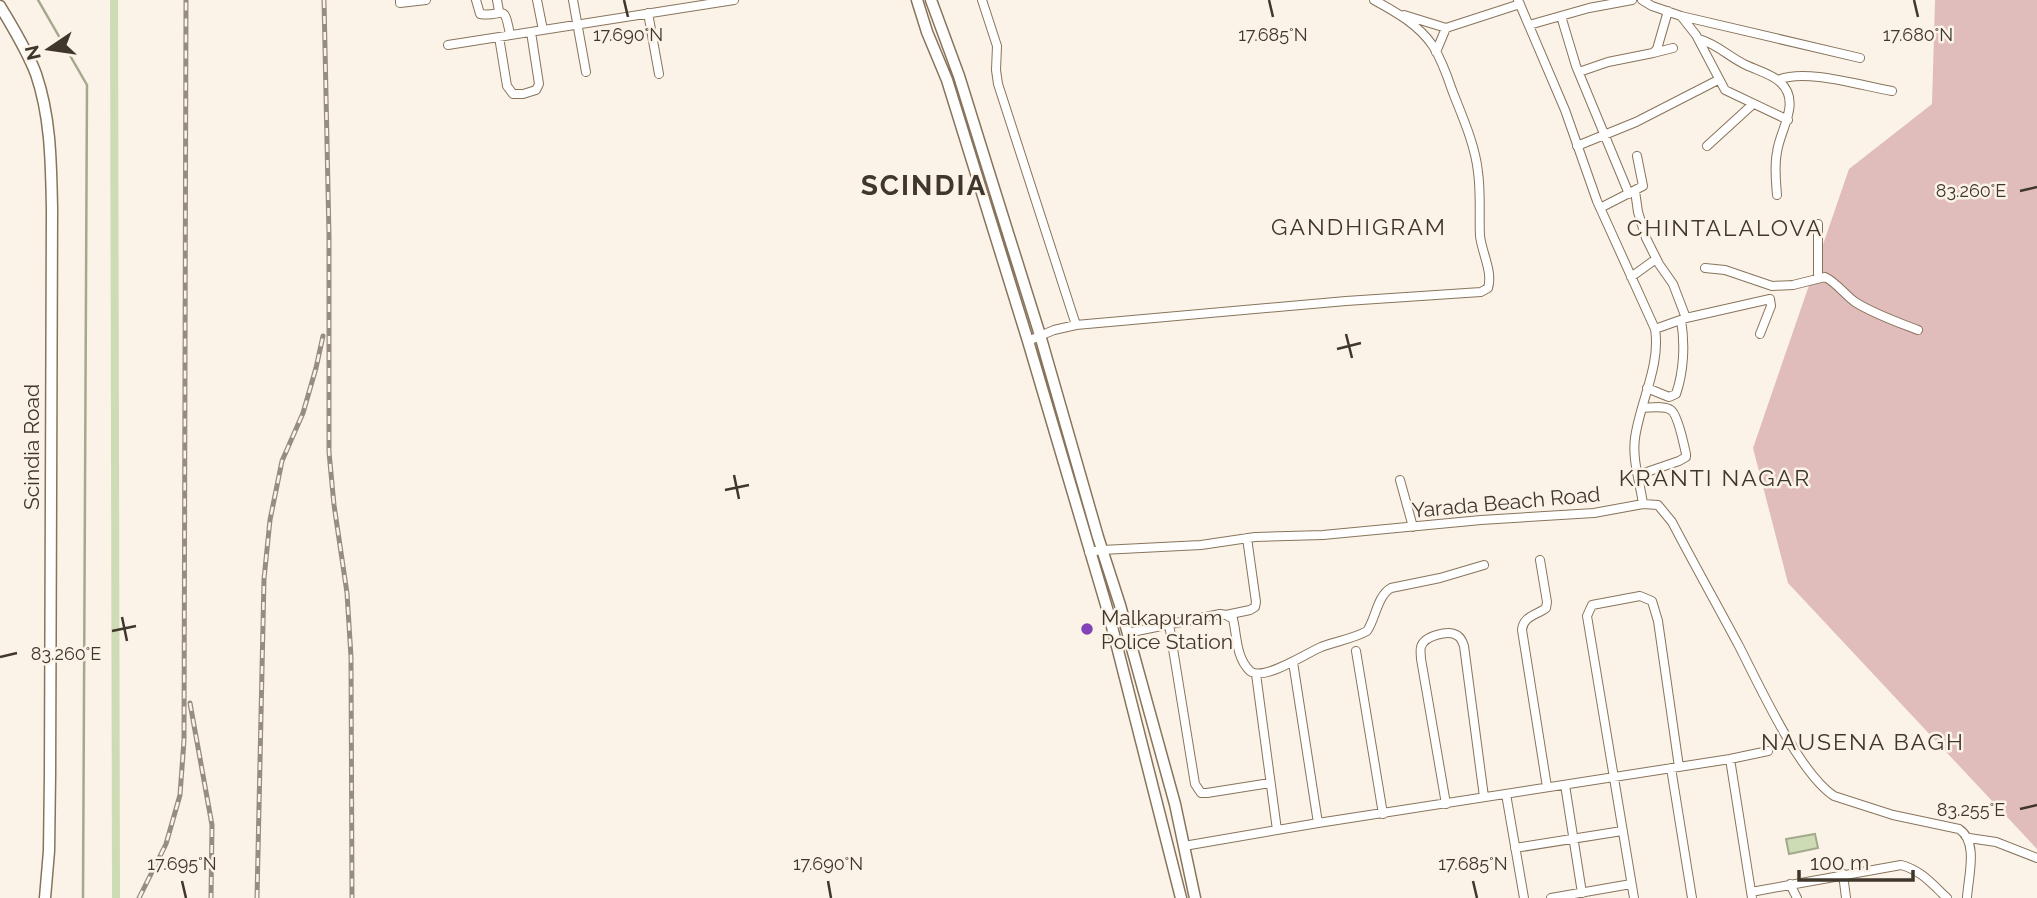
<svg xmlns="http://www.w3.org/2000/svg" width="2037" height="898" viewBox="0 0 2037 898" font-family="Raleway,sans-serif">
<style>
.green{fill:#e0bdbb}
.water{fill:#cddcb5;stroke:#a3aa8c;stroke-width:2}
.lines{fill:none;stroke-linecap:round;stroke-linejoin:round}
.stream{stroke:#a3aa8c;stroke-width:2.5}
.canal{stroke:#cddcb5;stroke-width:8}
.minor-casing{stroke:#88745b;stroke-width:10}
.major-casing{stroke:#88745b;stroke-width:13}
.minor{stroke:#fff;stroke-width:8}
.major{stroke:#fff;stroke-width:10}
.rail-casing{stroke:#968d82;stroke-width:5}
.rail{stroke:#fcf3e8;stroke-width:2.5;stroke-dasharray:8;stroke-linecap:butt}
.ticks{fill:none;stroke:#40372c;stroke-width:2.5}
.poi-dot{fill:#8343b8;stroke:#fcf3e8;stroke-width:2.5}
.labels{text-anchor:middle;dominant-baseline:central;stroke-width:5;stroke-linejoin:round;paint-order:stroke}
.street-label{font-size:21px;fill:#40372c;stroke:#fcf3e8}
.poi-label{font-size:21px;fill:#40372c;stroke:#fcf3e8;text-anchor:start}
.neighbourhood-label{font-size:23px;letter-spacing:2px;fill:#40372c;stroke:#fcf3e8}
.district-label{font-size:28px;font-weight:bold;letter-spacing:2px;fill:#40372c;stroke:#fcf3e8}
.ticks-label{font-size:18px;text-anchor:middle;fill:#40372c;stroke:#fcf3e8;stroke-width:5;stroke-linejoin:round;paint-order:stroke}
</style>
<rect width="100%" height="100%" fill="#fcf3e8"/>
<!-- green -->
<path class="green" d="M1935,0H2037V849L1788,583L1753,448L1849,169L1932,104Z"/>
<!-- water -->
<path class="water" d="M1815,834L1818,848L1789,854L1786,839Z"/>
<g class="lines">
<!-- stream -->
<path class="stream" d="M38,0L87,85L83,898"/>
<!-- canal -->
<path class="canal" d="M114,0L116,898"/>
<!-- minor casing -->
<g class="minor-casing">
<path id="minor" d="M400,0V3L426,0
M476,0L480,14C503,18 504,0 510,35
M497,0L499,11
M537,0L543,30
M573,0L586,72
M982,0L997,46L996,70L998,84L1076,325
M1642,0L1652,6L1681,16L1696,35L1725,90L1788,120
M648,13L659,74
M1404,15L1446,28
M1561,16L1576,66L1629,194
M1681,16L1860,58
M1529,25L1589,8L1632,0
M499,37L507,86L513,94H523L536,90L539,84L531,32
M1699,39C1717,44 1729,57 1746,65C1756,70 1772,74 1780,82C1802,102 1780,129 1777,152C1774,167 1776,181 1777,195
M448,45L734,0
M1436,52L1446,28L1520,4
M1653,53L1673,48
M1579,72L1608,62L1653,53L1657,49L1668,11
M1778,80C1805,68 1862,86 1892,91
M1577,146L1636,122L1718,80
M1707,146L1753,104
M1635,191L1638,212L1646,238L1659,264L1673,284L1686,318
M1600,208L1643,186L1637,156
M1818,224V278
M1705,268L1725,270L1772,286L1793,285L1825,277C1837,283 1844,294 1855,302C1874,314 1897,322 1918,330
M1631,277L1656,259
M1655,329L1686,318L1770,299L1771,306L1760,334
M1028,341L1054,330L1076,325L1346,301L1481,292L1488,288C1493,272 1482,253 1480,236C1479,215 1481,193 1478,172C1475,144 1462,116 1452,90C1447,75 1441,59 1433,46C1419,25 1396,12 1374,0
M1647,388L1669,397L1676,394C1684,371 1685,343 1681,320
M1638,475L1679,461L1686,457V454C1684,445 1678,415 1671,410C1664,405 1650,408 1642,408
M1400,480L1413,527
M1643,504L1658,505L1672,522C1694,564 1717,605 1739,646C1759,685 1799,773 1834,796L1893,815L1959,829C1979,842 1968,877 1967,898
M1089,552L1102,550L1201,545L1255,537L1323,535L1481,520L1594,513L1643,504C1640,482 1632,460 1635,438C1640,402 1661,365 1655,329L1597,201L1565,110L1518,0
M1540,560L1547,602L1546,608C1537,615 1523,616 1522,630L1547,787
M1226,615L1250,610L1255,607L1256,602L1247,538
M1169,624L1195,784L1201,793H1207L1270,783
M1127,633L1220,614L1226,615L1233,619C1237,636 1236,658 1250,671C1263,682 1307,653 1321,647C1336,641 1353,639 1367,631C1376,618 1377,596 1391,588L1440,578L1484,565
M1356,651L1383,814
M1293,662L1318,823L1730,759L1768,751
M1256,674L1277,830
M1730,759L1752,898
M1671,768L1692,898
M1565,785L1582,893
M1506,794L1524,898
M1446,804L1421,659C1421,657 1420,649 1421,647C1424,636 1449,629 1458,636C1461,638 1463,643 1464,646L1484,797
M1969,838L1996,842L2037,858
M1184,846L1318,823
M1515,848L1622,831
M1843,874L1846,898
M1790,884L1797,898
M1751,892L1901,865C1921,870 1933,885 1947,898
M1551,898L1631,884
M1634,898L1587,616L1592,605L1640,596L1652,601L1658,621L1679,767"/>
</g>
<!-- major casing -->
<g class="major-casing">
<path id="major" d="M917,0L927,32L947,80L1028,341L1109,615L1181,898
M931,0L959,76L987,166L1040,335L1098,537L1120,605L1175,804L1195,898
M0,6C13,28 27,50 36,74C51,118 51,163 52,209L50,775L49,851L45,898"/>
</g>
<!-- minor -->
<use href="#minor" class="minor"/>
<!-- major -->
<use href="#major" class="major"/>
<!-- rail casing -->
<g class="rail-casing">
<path id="rail" d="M324,0L329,236V452L334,505L347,593L351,657L352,898
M190,703L212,825L211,898
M139,898L166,844L180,795L184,740L186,0
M257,898L264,579L270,520L282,461L303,413L316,368L323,336"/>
</g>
<!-- rail -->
<use href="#rail" class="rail"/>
</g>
<!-- ticks -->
<path class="ticks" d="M624,0L628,17M1269,0L1273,17M1914,0L1918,17M2020,191L2037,187M1346,334L1352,358M1337,349L1361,343M734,475L739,499M725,490L749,485M122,617L127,641M112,631L136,626M0,657L17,653M2020,809L2037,805M182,881L186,898M828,881L831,898M1473,881L1477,898"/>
<!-- markers -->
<circle class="poi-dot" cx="1087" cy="629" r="7"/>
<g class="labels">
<!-- street labels -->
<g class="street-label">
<text transform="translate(31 447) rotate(-90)">Scindia Road</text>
<text transform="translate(1506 502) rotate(-5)">Yarada Beach Road</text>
</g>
<!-- poi labels -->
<g class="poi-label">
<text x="1101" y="617">Malkapuram<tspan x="1101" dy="24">Police Station</tspan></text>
</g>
<!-- neighbourhood labels -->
<g class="neighbourhood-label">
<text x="1359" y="226">GANDHIGRAM</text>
<text x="1725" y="227">CHINTALALOVA</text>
<text x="1715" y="477">KRANTI NAGAR</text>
<text x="1863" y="741">NAUSENA BAGH</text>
</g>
<!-- district labels -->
<g class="district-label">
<text x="924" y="185">SCINDIA</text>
</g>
</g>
<g class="ticks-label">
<text x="628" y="41">17.690°N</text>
<text x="1273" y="41">17.685°N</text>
<text x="1918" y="41">17.680°N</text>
<text x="1971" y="197">83.260°E</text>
<text x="66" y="660">83.260°E</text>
<text x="1971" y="816">83.255°E</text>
<text x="182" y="870">17.695°N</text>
<text x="828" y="870">17.690°N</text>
<text x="1473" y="870">17.685°N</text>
</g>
<!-- north arrow -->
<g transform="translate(49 49) rotate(257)" stroke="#fcf3e8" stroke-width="5" paint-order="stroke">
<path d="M0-5L12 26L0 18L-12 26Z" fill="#40372c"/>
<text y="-10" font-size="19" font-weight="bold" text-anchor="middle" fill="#40372c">N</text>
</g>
<!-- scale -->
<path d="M1799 870v10h114v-10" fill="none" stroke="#40372c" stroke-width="3.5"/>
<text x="1810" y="870" font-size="21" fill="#40372c" stroke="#fcf3e8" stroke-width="5" paint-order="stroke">100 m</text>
</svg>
